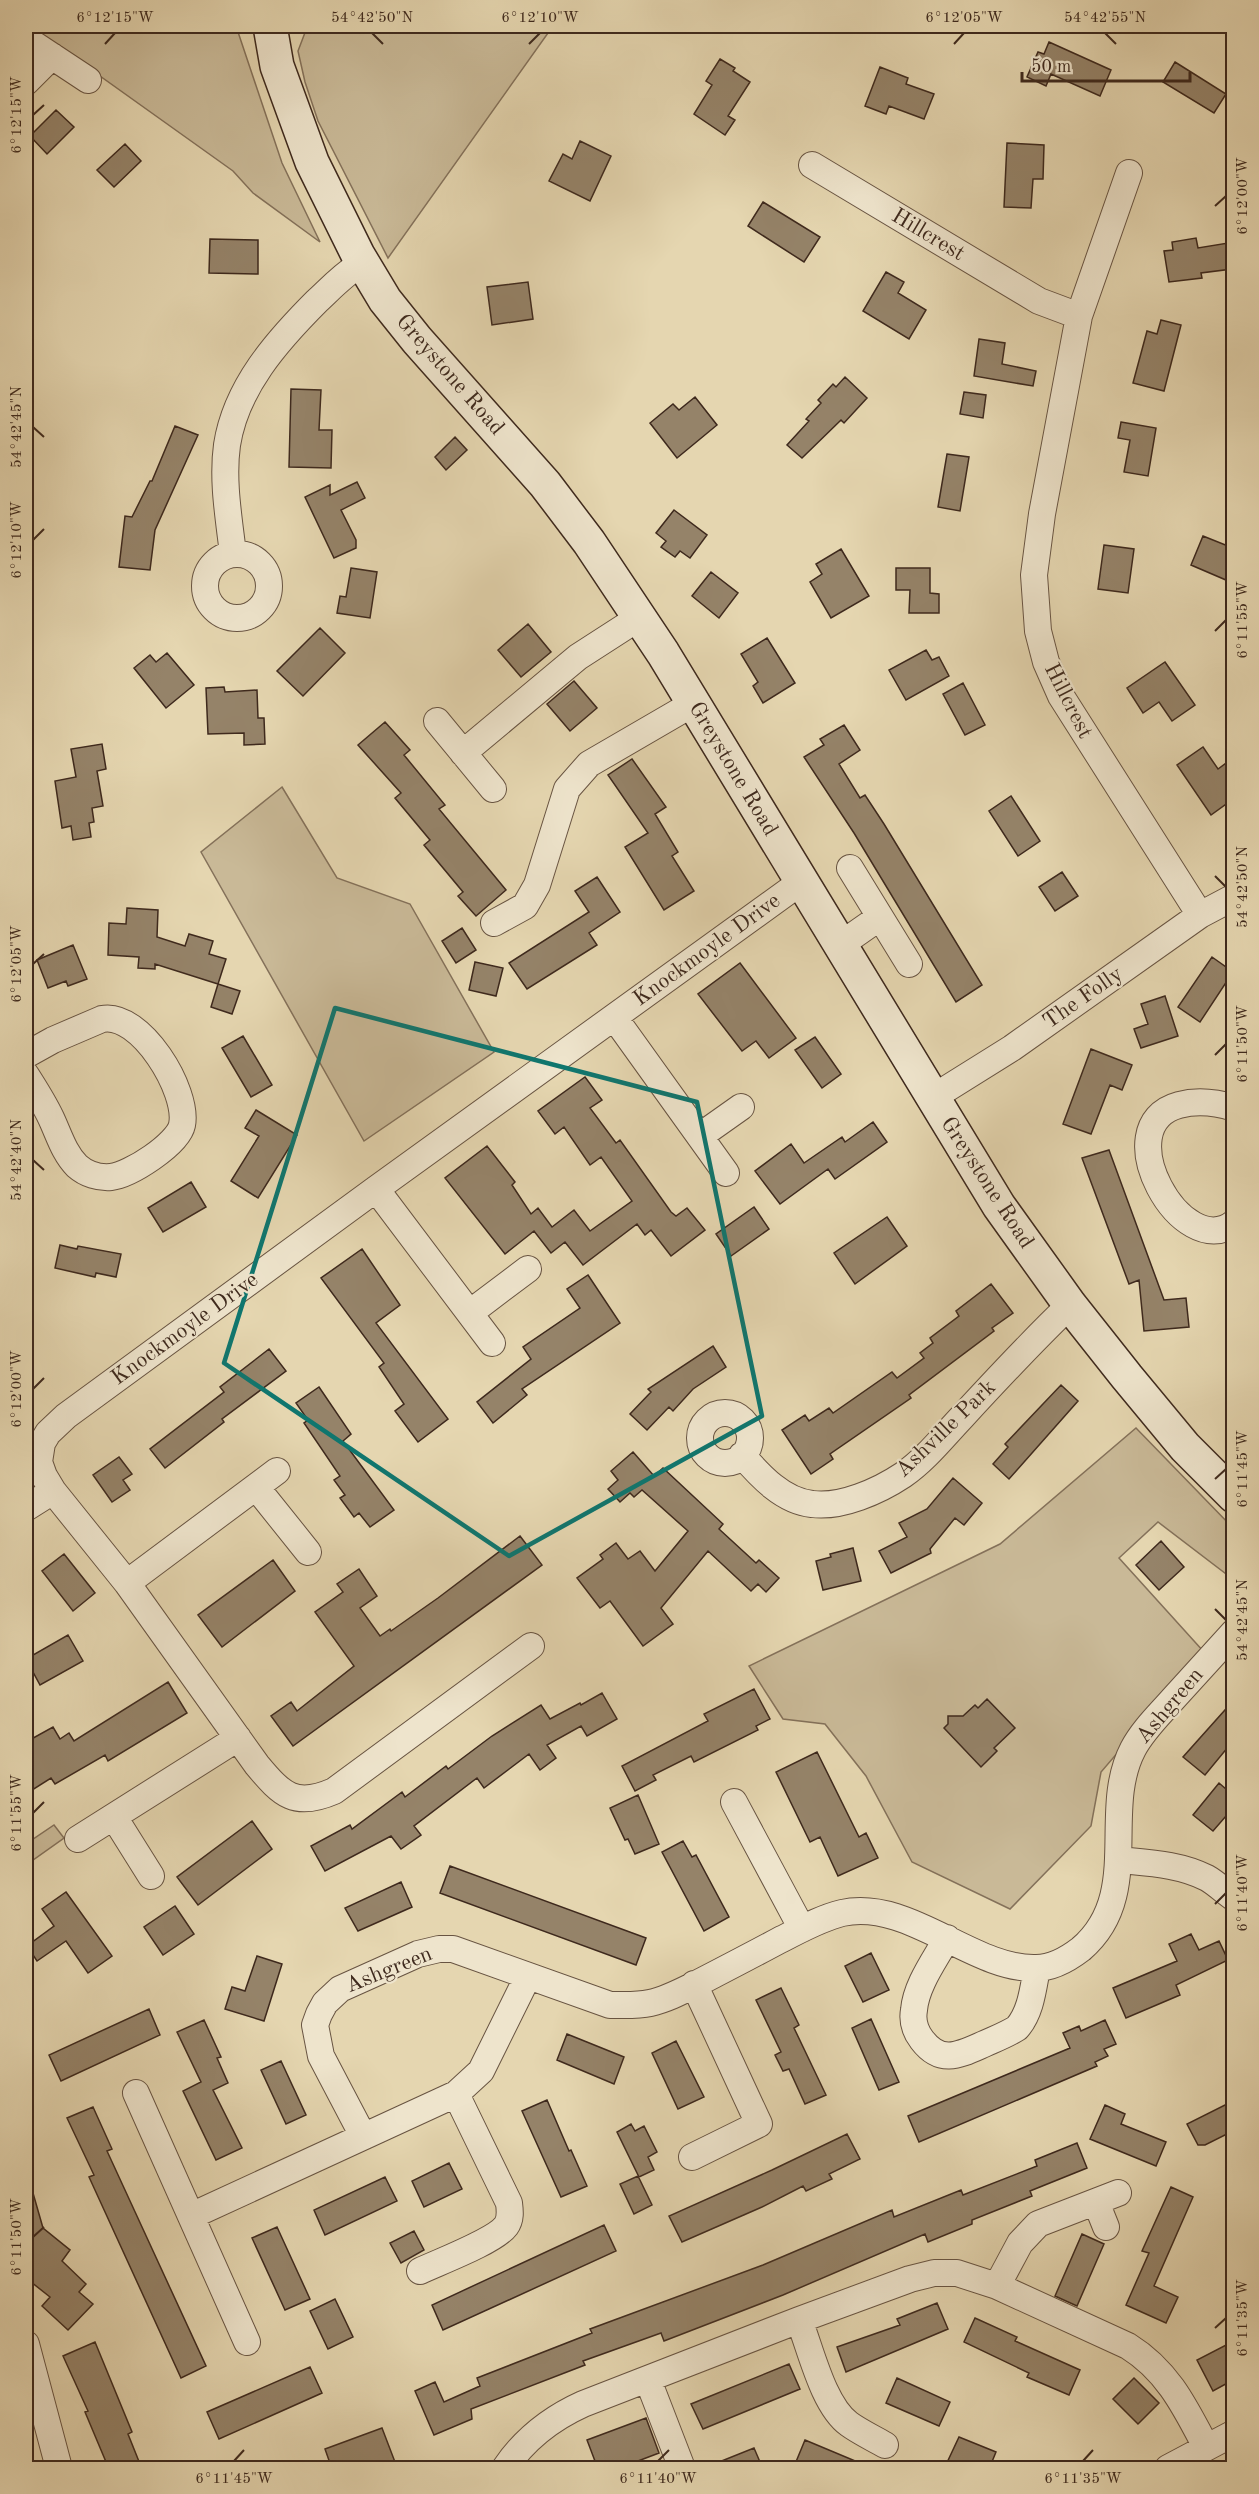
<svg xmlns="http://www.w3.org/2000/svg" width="1259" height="2494" viewBox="0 0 1259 2494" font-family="'Old Standard TT',serif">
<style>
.green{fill:#c9b997;stroke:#84715a;stroke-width:1.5}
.building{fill:#958369;stroke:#3e291d;stroke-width:1.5}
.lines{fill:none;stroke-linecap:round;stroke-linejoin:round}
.minor-casing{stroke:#685442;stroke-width:28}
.secondary-casing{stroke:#3e291d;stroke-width:36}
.minor{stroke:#eee4cc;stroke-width:26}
.secondary{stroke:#eee4cc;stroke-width:33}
.marked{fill:none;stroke:#0f766e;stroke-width:4.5;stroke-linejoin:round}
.ticks{fill:none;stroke:#3e291d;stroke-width:2}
.labels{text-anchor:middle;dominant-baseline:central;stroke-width:4.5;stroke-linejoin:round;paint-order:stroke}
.street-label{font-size:22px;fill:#3e291d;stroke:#eee4cc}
.neatline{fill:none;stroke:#3e291d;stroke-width:2}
.ticks-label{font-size:15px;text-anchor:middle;fill:#3e291d}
</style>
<rect width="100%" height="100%" fill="#e5d6b0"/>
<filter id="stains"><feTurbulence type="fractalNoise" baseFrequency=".00333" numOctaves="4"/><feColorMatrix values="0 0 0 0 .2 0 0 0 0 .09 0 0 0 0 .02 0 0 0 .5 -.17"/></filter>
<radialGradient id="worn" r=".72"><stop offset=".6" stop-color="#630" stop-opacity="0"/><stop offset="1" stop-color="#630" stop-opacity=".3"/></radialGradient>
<!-- green -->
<path class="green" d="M30,26H236L282,163L320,242L253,193L233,171Z
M310,26H553L388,258L318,121L305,82L298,51L306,30Z
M282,787L337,878L410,904L494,1052L364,1141L201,852Z
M1136,1428L1233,1528L1234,1580L1158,1522L1119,1558L1204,1652L1101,1772L1091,1826L1010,1909L912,1862L866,1776L825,1724L783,1719L749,1666L1000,1544Z
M54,1825L64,1838L26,1865V1844Z"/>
<!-- building -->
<path class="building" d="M1049,42L1111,70L1100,96L1051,74L1046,86L1027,77L1038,52L1044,54Z
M720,59L735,68L733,71L750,82L728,116L735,120L725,135L694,114L712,85L706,81Z
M1175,62L1226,94L1214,113L1163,82Z
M880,67L908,78L906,84L934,94L924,119L889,106L886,114L865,106Z
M56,110L74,127L47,154L30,136Z
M580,141L611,156L590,201L549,181L563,154L572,159Z
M1007,143L1044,145L1043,179H1033L1031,208L1004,207Z
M125,144L141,161L114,187L97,170Z
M763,202L820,237L804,262L748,226Z
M1196,238L1198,248L1228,243L1232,269L1201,273L1202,278L1169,282L1164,251L1173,250L1172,242Z
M210,239L258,240V274L209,273Z
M886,272L904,282L898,293L926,310L909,339L863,311Z
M528,282L533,319L492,325L487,287Z
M1161,320L1181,325L1164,391L1133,383L1147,331L1157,334Z
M979,339L1005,343L1002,364L1036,371L1033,386L974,376Z
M845,377L867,398L844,423L841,420L802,458L787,445L809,421L806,419L821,403L818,400L833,384L836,387Z
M291,389L321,390L319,430H332L331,468L289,467Z
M964,392L986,395L983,418L960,414Z
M695,397L717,425L677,458L650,423L673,404L679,410Z
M1121,422L1156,428L1148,476L1124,472L1130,440L1118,438Z
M175,426L198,435L155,530L150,570L119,567L125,516L132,517L150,481H152Z
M455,437L467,450L446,470L435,457Z
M947,454L969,457L960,511L938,507Z
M357,482L365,498L341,510L356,540V548L334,558L305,497L330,485V495Z
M674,510L707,535L690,558L680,551L675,557L661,547L666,541L656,533Z
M1203,536L1233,548V583L1191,565Z
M1104,545L1134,549L1128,593L1098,589Z
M841,549L869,596L831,618L810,582L822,574L816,564Z
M351,568L377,572L370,618L337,613L340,596L346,597Z
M896,568H930V593L939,594V613H909L910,590H896Z
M711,572L738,593L719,618L692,596Z
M528,624L551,652L521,677L498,650Z
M320,628L345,653L303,696L277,671Z
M767,638L795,683L763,703L753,686L758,682L741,654Z
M926,650L932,660L939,657L949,676L906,700L889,670Z
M167,653L194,685L166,708L134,668L150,655L156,662Z
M1165,662L1195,705L1172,721L1159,702L1143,713L1127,688Z
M574,681L597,708L570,731L547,704Z
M963,683L985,725L965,735L943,694Z
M224,687L225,692L257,690L258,718H264L265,744L244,745V733L208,734L206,688Z
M385,722L410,750L404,755L445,805L439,809L506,890L476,916L458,896L463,892L424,845L430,840L395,798L401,793L358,745Z
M844,725L860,750L839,764L860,798L865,795L884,824L982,985L956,1002L854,833L804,757L824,745L820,739Z
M102,744L106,769L97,771L103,806L92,808L94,822L89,823L91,837L73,840L71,826L62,828L55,781L76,777L71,749Z
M1203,747L1218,769L1233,758V799L1211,815L1177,765Z
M632,759L666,807L655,814L678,852L672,856L694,891L664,910L625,847L648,833L608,775Z
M1011,796L1040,841L1018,856L989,811Z
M1062,872L1078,896L1055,911L1039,887Z
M597,877L620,912L589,933L597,945L527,989L509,963L589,912L575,891Z
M127,908L158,910L157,937L185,946L189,934L213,941L209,954L226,959L218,984L155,964V969L138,968L139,957L108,955L109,923L126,924Z
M462,928L476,950L456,963L442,941Z
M73,945L87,979L68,986L66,981L48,988L37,960Z
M1212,957L1233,972L1200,1022L1178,1007Z
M475,962L503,968L496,996L469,990Z
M740,963L796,1038L769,1058L756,1041L742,1051L698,994Z
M218,984L240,991L232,1014L211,1007Z
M1165,996L1178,1036L1141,1048L1134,1029L1148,1024L1141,1004Z
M243,1036L272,1085L251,1097L222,1048Z
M815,1037L841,1074L822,1088L795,1050Z
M1091,1049L1132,1065L1122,1090L1110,1085L1091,1134L1063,1124Z
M585,1077L602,1100L590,1108L616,1143L620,1140L671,1212L676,1216L687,1208L705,1230L671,1256L651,1230L645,1235L637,1224L583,1265L565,1242L551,1253L534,1231L505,1254L445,1178L487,1146L515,1182L512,1185L531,1214L538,1208L552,1227L574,1210L590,1231L632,1201L601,1157L590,1165L564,1127L555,1134L538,1111Z
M256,1110L297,1135L258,1198L231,1181L259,1136L245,1128Z
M873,1122L887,1142L835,1179L828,1169L780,1204L755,1171L791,1144L804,1163L842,1137L845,1142Z
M1109,1150L1164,1300L1186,1298L1189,1327L1144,1331L1139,1280L1129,1284L1082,1158Z
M191,1182L206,1207L163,1232L148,1208Z
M754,1207L769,1229L731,1256L716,1234Z
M887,1217L907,1246L855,1284L834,1253Z
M60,1245L77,1249L78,1246L121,1254L116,1277L96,1273L95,1277L55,1268Z
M362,1249L400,1305L376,1323L448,1419L418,1442L395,1411L404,1404L379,1367L384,1363L321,1278Z
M588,1275L620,1323L522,1389L527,1395L493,1423L477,1402L531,1359L523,1347L580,1308L567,1289Z
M991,1284L1013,1313L992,1328L994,1331L909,1395L911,1398L830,1454L833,1459L811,1474L782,1430L805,1415L809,1421L829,1408L833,1413L892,1372L897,1378L924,1358L920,1353L933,1343L930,1338L959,1316L956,1311Z
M713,1346L726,1367L693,1389L673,1411L669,1407L647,1430L630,1414L651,1392L648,1389Z
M269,1349L286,1371L222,1419L224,1422L165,1468L150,1449L224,1392L220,1387Z
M1061,1385L1078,1401L1009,1479L993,1464L1008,1447L1005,1444Z
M319,1387L351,1434L343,1441L394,1510L370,1527L359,1513L354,1517L340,1498L345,1495L334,1480L340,1476L304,1423L308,1420L296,1403Z
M633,1452L654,1476L663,1468L723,1524L719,1529L756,1563L759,1560L779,1578L766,1592L758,1584L751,1591L708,1551L661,1608L673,1624L643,1646L610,1601L600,1608L577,1578L603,1559L600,1555L616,1543L628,1559L640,1551L655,1571L688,1531L642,1490L634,1497L630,1493L620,1502L608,1489L618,1480L611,1471Z
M119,1457L132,1474L123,1480L130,1490L112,1502L93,1475Z
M953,1478L982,1503L964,1525L955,1518L930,1549L931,1553L891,1573L879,1551L907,1537L899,1523L927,1509Z
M520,1536L542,1565L293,1746L271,1716L291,1702L297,1711L354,1666L315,1612L343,1592L337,1584L359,1569L377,1596L360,1608L380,1636L390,1629L391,1631L438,1598Z
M1161,1541L1184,1567L1159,1590L1136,1565Z
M853,1548L861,1581L823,1590L816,1561L831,1557L830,1554Z
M64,1554L95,1593L73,1611L42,1571Z
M273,1560L295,1591L222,1647L198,1615Z
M68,1635L83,1661L40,1685L26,1659Z
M168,1682L187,1713L108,1761L105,1755L55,1784L51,1778L26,1794V1742L53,1727L60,1739L69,1733L74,1741Z
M754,1689L770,1719L756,1726L758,1730L694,1762L691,1756L653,1775L656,1780L635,1791L622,1766L708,1721L704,1714Z
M602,1693L617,1719L587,1736L581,1726L547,1745L556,1758L540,1770L529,1754L484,1788L477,1778L414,1826L421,1835L401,1849L391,1836L325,1871L311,1846L350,1825L352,1829L402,1792L405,1797L446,1766L448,1769L492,1736L541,1705L550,1719L580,1703L581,1705Z
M987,1699L1015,1728L994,1748L997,1751L981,1767L944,1728L948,1724V1716H963L975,1705L978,1708Z
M1233,1701V1741L1205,1775L1183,1757Z
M817,1752L859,1837L866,1833L878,1858L838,1876L820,1837L810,1842L776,1772Z
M1219,1783L1233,1795V1822L1226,1816L1213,1831L1193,1815Z
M638,1795L659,1844L635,1854L628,1839L625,1840L610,1808Z
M252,1821L272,1849L198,1905L177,1877Z
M683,1841L692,1857L696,1855L729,1917L704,1931L662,1852Z
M450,1866L646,1938L636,1965L440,1893Z
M401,1882L412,1907L358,1931L345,1908Z
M66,1892L112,1956L88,1973L66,1941L37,1961L27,1946L54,1926L42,1909Z
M175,1906L194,1934L163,1955L144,1927Z
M1191,1934L1199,1950L1219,1941L1228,1960L1176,1985L1180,1995L1126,2018L1113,1988L1177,1961L1169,1944Z
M871,1953L889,1990L863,2002L845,1966Z
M257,1956L282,1964L264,2021L225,2009L232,1987L245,1991Z
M781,1988L799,2025L794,2028L826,2095L805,2104L789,2069L783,2071L775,2055L781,2052L756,2000Z
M149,2009L160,2035L61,2081L49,2055Z
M871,2019L899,2082L879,2090L852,2028Z
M204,2020L221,2057L217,2058L228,2083L213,2090L242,2148L216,2160L183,2091L201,2082L177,2032Z
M1105,2020L1116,2044L1104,2049L1108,2056L1095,2062L1097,2066L919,2142L908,2116L1070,2048L1063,2033L1079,2026L1081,2031Z
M567,2034L624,2057L614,2084L557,2060Z
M676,2041L704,2097L678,2109L652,2053Z
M281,2061L306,2115L286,2124L261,2070Z
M547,2100L569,2151L571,2150L587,2186L561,2197L522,2111Z
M1233,2101V2131L1205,2145H1198L1187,2124Z
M1105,2105L1125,2114L1121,2124L1166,2142L1156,2166L1090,2139Z
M93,2107L112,2149L107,2151L206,2366L181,2378L89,2177L94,2175L67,2118Z
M631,2124L635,2131L644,2126L657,2152L648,2157L654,2170L639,2177L617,2132Z
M847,2134L860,2159L829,2174L832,2179L806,2191L803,2186L762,2207L682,2242L669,2216L772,2170Z
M1077,2143L1087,2168L1030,2191L1032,2196L972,2220V2224L928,2242L925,2234L783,2295L664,2341L661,2333L583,2361L585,2365L471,2409L472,2419L434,2435L415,2391L435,2382L444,2402L480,2386L477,2378L592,2333L590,2329L763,2265L892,2210L894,2217L961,2190L963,2195L1037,2166L1035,2160Z
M449,2163L462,2189L424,2207L412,2181Z
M638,2176L652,2205L634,2214L620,2184Z
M385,2177L397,2201L325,2235L314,2210Z
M26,2186H31L43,2228L70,2250L62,2261L86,2284L79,2292L93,2304L68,2330L42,2306L50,2297L26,2278Z
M1171,2187L1193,2197L1154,2286L1178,2297L1166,2323L1126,2305L1149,2253L1142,2251Z
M604,2225L616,2251L443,2330L432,2305Z
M277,2227L310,2299L285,2310L252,2238Z
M414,2231L424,2250L401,2263L390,2243Z
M1082,2234L1104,2244L1077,2306L1055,2296Z
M335,2299L353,2337L328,2349L310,2311Z
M937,2303L948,2329L846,2372L837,2347L900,2325L897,2319Z
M975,2318L1017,2337L1015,2341L1080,2370L1069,2395L1027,2377L1029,2373L964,2342Z
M95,2342L132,2432L128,2434L142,2469H109L85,2412L88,2411L63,2356Z
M1228,2344L1233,2354V2380L1213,2391L1197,2360Z
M789,2364L800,2389L703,2429L691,2404Z
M310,2367L322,2393L219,2439L207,2412Z
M897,2378L950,2402L939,2426L886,2403Z
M1134,2378L1159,2403L1138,2424L1113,2399Z
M646,2418L659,2453L617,2469H598L587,2440Z
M382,2428L395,2462L379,2469H332L325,2449Z
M959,2437L996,2452L989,2469H944Z
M805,2440L872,2468V2469H793Z
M754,2448L763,2469H704V2468Z"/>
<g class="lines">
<!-- minor casing -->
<g class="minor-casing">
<path id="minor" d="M26,39L88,80
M26,82L52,56
M812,165L1039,301L1079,316
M1129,173L1079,316L1042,514L1034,575L1038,631L1046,662L1061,696L1200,915
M233,554C229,519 222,481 227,445C236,387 277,341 317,301C332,287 345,273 362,263
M205 586a32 32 0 1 1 64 0a32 32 0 1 1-64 0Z
M437,721L493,789
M463,753L578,657L640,617
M850,868L909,964
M494,923L525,906L537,885L567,789L589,764L694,703
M840,945L880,917
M614,1017L726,1173
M26,1055L53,1040L102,1019C140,1011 189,1091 182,1125C178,1144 130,1175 111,1177C99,1178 86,1174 77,1166C64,1153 59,1135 51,1118C44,1103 35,1089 26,1075
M932,1098L1012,1048L1200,915L1234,897
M1234,1108C1215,1102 1198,1100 1179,1105C1104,1125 1183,1264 1234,1223
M700,1136L741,1107
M376,1189L492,1343
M471,1312L528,1269
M700 1438a25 25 0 1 1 50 0a25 25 0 1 1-50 0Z
M742,1455C760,1476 783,1501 812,1504C841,1508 879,1491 903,1475C925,1460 943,1437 962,1417C997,1379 1032,1341 1070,1305
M256,1487L308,1552
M26,1508L53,1491
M127,1583L277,1471
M531,1646L334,1791C295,1808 282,1795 257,1765L127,1583L53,1491L44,1476L39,1462L42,1443L48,1433L66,1416L376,1189L801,882
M734,1802L802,1929
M114,1817L151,1876
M78,1839L238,1738
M1119,1860C1149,1863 1180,1864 1207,1878C1216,1883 1225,1892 1234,1898
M947,1938C935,1960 916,1985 914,2010C912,2021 915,2031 922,2040C941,2065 959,2055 984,2044C995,2039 1006,2035 1017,2028C1031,2012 1033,1989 1037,1968
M136,2093L247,2342
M363,2136L321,2056L315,2025L319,2014L325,2003L340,1989L418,1954L439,1949H453L610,2005C623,2005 637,2006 650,2003C668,1999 684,1990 700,1982C727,1968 754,1954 780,1940C800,1930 821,1918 842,1913C908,1898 973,1970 1036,1968C1052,1968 1068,1959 1081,1949C1144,1895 1100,1812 1133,1749C1143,1730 1159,1715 1173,1699C1193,1677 1213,1655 1234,1632
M692,2157L759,2124L694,1984
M1096,2202L1106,2227
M191,2216L456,2094L481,2071L528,1976
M420,2271C439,2262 495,2241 506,2226C511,2219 510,2211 509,2203L456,2094
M997,2286L1020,2243L1038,2224L1118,2193
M799,2320C811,2350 823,2405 849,2424C860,2432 873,2438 885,2445
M26,2344L59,2468
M648,2380L682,2468
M505,2468C524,2440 552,2418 583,2404L799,2320L910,2279L934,2273H957L997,2286L1128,2346C1168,2371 1185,2407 1206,2447
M1168,2468L1234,2433"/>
</g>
<!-- secondary casing -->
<g class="secondary-casing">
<path id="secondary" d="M270,26L277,66L312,162L358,255L385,300L417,340L545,484L589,542L663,653L999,1206L1070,1305L1127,1377L1185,1447L1234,1496"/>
</g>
<!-- minor -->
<use href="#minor" class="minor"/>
<!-- secondary -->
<use href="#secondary" class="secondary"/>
</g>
<!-- marked area -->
<path class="marked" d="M335,1008L697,1102L762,1416L509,1556L224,1363Z"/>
<!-- ticks -->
<path class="ticks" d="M372,33L383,44M1105,33L1116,44M105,44L115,33M529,44L540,33M954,44L964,33M33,115L44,105M1215,206L1226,196M33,427L44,437M33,540L44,529M1215,631L1226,620M1215,876L1226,887M33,964L44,954M1215,1055L1226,1044M33,1160L44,1170M33,1389L44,1378M1215,1479L1226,1469M1215,1609L1226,1620M33,1813L44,1802M1215,1904L1226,1893M33,2237L44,2227M1215,2328L1226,2318M234,2461L244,2450M658,2461L669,2450M1083,2461L1093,2450"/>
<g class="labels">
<!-- street labels -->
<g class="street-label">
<text transform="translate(928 235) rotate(31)">Hillcrest</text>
<text transform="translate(450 375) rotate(49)">Greystone Road</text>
<text transform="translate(1068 701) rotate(63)">Hillcrest</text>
<text transform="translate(733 769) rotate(59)">Greystone Road</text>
<text transform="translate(707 950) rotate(-36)">Knockmoyle Drive</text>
<text transform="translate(1083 998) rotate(-35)">The Folly</text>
<text transform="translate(987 1183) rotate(57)">Greystone Road</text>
<text transform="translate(185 1329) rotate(-36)">Knockmoyle Drive</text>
<text transform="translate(946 1429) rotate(-44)">Ashville Park</text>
<text transform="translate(1170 1706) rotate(-50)">Ashgreen</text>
<text transform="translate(389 1970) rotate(-22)">Ashgreen</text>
</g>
</g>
<!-- margin -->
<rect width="1259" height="2494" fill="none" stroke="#e5d6b0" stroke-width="66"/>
<!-- scale -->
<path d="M1022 72v9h168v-9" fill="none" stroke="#3e291d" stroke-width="3"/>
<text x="1031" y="72" font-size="18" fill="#3e291d" stroke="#eee4cc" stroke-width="4.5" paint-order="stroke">50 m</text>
<rect x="33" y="33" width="1193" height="2428" class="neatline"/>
<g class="ticks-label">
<text x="115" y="22">6°12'15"W</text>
<text x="372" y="22">54°42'50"N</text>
<text x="540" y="22">6°12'10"W</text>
<text x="964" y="22">6°12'05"W</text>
<text x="1105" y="22">54°42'55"N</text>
<text transform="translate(16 115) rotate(-90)" y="5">6°12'15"W</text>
<text transform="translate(1242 196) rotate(-90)" y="5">6°12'00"W</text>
<text transform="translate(16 427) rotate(-90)" y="5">54°42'45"N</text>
<text transform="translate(16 540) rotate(-90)" y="5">6°12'10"W</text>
<text transform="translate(1242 620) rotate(-90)" y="5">6°11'55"W</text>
<text transform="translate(1242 887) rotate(-90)" y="5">54°42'50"N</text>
<text transform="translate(16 964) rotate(-90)" y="5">6°12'05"W</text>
<text transform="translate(1242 1044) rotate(-90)" y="5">6°11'50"W</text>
<text transform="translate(16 1160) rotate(-90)" y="5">54°42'40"N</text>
<text transform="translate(16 1389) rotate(-90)" y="5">6°12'00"W</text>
<text transform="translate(1242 1469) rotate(-90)" y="5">6°11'45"W</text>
<text transform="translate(1242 1620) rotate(-90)" y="5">54°42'45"N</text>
<text transform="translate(16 1813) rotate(-90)" y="5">6°11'55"W</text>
<text transform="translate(1242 1893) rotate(-90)" y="5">6°11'40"W</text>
<text transform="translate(16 2237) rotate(-90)" y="5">6°11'50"W</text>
<text transform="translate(1242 2318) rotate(-90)" y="5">6°11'35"W</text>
<text x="234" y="2483">6°11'45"W</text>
<text x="658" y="2483">6°11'40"W</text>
<text x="1083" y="2483">6°11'35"W</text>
</g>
<rect width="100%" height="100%" filter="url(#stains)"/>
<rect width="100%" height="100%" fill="url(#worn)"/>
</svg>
